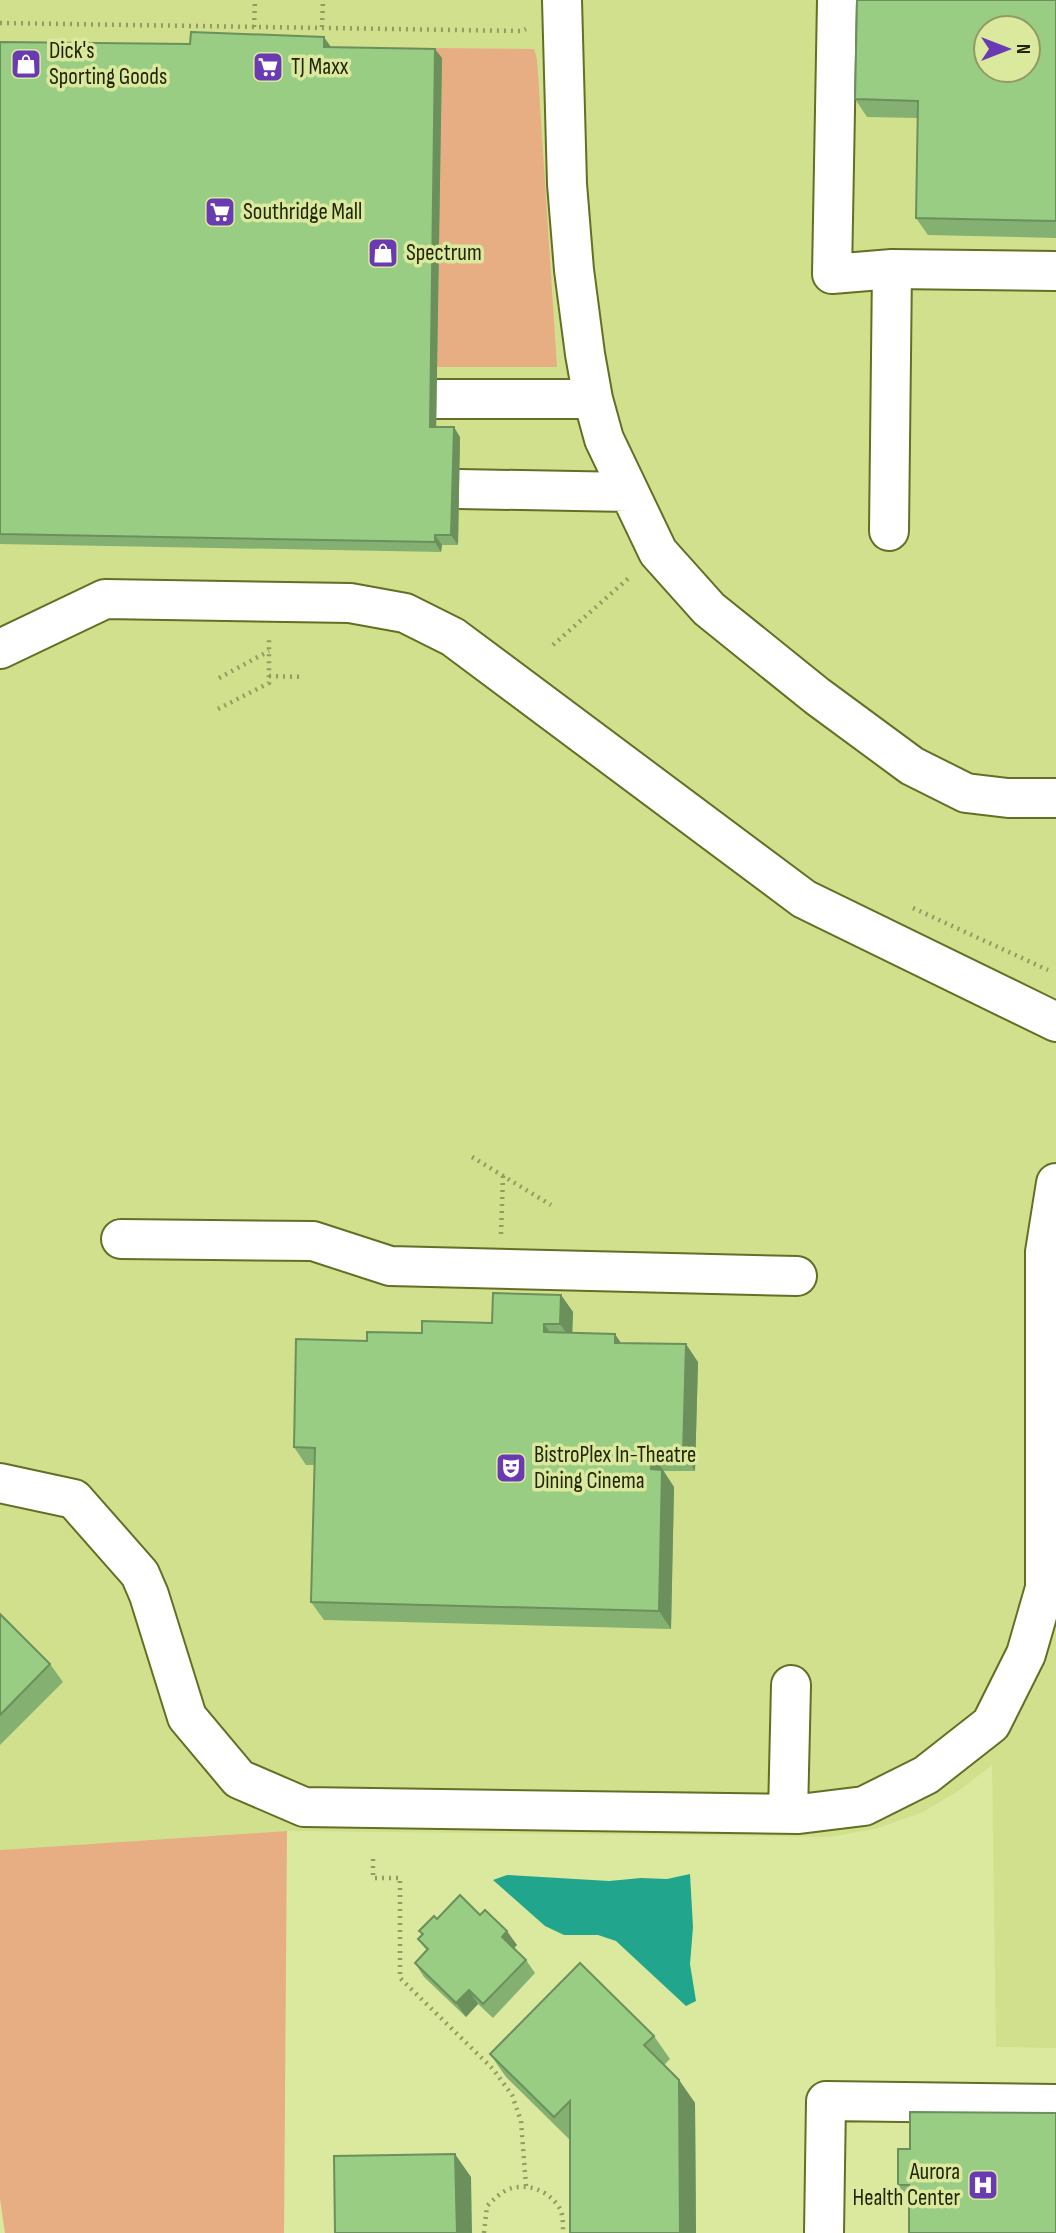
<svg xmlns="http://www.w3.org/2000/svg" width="1056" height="2233" viewBox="0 0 1056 2233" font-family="'Sofia Sans Condensed',sans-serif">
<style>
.built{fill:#d1e08c;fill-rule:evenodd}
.green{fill:#e7ad83}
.water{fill:#21a58d}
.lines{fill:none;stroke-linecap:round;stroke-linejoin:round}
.minor-casing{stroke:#646e24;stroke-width:42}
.path{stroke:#929c62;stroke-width:4.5;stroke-dasharray:2 5;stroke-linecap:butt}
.minor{stroke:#fff;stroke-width:38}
.wall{fill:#84b072}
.shaded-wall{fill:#6b905c}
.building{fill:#99cd84;stroke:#6b905c;stroke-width:2;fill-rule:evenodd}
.labels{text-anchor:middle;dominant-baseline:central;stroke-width:7;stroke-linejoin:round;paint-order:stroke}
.poi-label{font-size:23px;fill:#212506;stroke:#dbe99e;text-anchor:start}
</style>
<rect width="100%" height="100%" fill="#dbe99e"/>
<!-- built -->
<path class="built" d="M0,0H1056V2048L996,2047L992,1765L960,1790L923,1812L875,1829L830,1837L287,1831L0,1850ZM986,28H1028V70H986Z"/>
<!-- green -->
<path class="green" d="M331,47L534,49L537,59L557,367H437L442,58L331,56Z
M287,1831L284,2233H5L0,2199V1850Z"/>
<!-- water -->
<path class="water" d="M690,1874L693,1927L690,1964L696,2001L686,2006L616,1941L598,1935H564L545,1926L493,1880L507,1875L609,1881L641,1878L667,1879Z"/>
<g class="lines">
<!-- minor casing -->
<g class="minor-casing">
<path id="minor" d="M562,0L567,184L574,270L585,354L593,399L604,439L658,552L709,609L817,696L912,766L966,793L1008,798H1056
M837,0L832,274L892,269L1056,271
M437,399H593
M459,489L629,492
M889,531L892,269
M0,649L105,599L350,603L405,613L453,637L804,899L1056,1022
M121,1239L313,1241L390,1266L797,1276
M0,1483L74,1499L140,1574L149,1595L187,1717L239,1779L304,1807L799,1814L864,1806L926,1775L991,1724L1026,1654L1045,1588V1252L1056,1183
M788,1814L791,1685
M824,2233L826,2101L1056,2104"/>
</g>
<!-- path -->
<path class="path" d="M0,23L522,31L526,29
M254,27L255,0
M322,27L323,0
M553,645L631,576
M269,676L304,677
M219,678L269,651
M218,709L269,683V638
M913,908L1048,970
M472,1157L551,1205
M501,1234L503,1176
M373,1859V1878H400V1978L493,2069L512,2095L521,2121L526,2186
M484,2233L487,2206C494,2199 500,2193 509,2189C529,2182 552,2192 561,2211C563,2217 563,2226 563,2233"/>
<!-- minor -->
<use href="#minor" class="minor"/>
</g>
<!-- wall -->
<path class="wall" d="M1056,0V238L928,235L916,218L918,118L867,117L855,99Z
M0,42L331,47L442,58L436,427L460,437L458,545H442L441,552L0,544Z
M561,1295L573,1312L572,1333L621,1343L698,1362L695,1471H664V1473L674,1487L671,1629L324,1620L311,1602L315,1465H306L294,1447L367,1341L492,1323Z
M0,1614L50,1664L63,1682L0,1745Z
M480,1915L517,1945L514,1948L526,1960L535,1973L493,2018L478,2004L466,2017L424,1977L415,1963L427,1951L418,1939L422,1935L419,1931L437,1919Z
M654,2036L670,2059L664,2065L679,2080L695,2103L696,2233H570V2140L506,2077L490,2054Z
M910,2149L909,2200L898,2185Z"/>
<!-- shaded-wall -->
<path class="shaded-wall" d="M324,37L331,47H324Z
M435,49L442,58L436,436L430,427Z
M454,427L460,437L458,545L451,535Z
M435,535L442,545L441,552L435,542Z
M561,1295L573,1312L572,1341L560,1324Z
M544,1324L556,1341L544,1332Z
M615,1334L627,1352L615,1343Z
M686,1344L698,1362L695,1471L683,1454Z
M652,1453L674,1487L671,1629L659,1611L651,1469Z
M507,1931L517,1945L512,1950L502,1937Z
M469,1990L478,2004L466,2017L456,2003Z
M679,2080L695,2103L696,2233H680Z
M455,2154L471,2177L472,2233H457Z"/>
<!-- building -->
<path class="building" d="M857,0H1056V221L916,218L918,101L855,99ZM986,28H1028V70H986Z
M191,32L324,37V47L435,49L430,427H454L451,535H435V542L0,534V42L190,44Z
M493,1293L561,1295L560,1324H544V1332L615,1334V1343L686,1344L683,1454L652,1453L651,1469L662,1470L659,1611L311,1602L315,1448L294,1447L296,1339L367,1341V1332L422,1333V1321L492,1323Z
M0,1614L50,1664L0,1715Z
M460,1895L480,1915L485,1910L507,1931L502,1937L526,1960L483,2004L469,1990L456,2003L415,1963L428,1949L418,1939L423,1934L419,1931L434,1916L437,1919Z
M580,1963L654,2036L644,2045L679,2080L680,2233H570V2101L554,2117L490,2054Z
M910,2112L1056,2113V2233H909V2185H898V2149H910Z
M455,2154L457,2233H335L334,2156Z"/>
<!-- icons -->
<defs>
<g id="shop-square" transform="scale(1.575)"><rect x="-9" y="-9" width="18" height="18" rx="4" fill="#693ab2" stroke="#dbe99e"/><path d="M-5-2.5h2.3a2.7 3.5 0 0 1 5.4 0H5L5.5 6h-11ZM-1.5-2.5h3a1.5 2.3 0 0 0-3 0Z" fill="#fff"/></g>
<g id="supermarket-square" transform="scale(1.575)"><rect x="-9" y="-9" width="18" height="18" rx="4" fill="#693ab2" stroke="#dbe99e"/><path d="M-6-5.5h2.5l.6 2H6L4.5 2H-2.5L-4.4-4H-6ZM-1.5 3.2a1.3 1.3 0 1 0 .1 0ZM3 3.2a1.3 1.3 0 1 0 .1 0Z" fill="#fff"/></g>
<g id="theatre-square" transform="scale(1.575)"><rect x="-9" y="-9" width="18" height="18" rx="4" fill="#693ab2" stroke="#dbe99e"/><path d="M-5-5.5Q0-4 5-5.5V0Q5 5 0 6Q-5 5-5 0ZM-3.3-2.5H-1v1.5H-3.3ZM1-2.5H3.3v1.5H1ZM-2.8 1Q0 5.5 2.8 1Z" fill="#fff"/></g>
<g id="hospital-square" transform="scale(1.575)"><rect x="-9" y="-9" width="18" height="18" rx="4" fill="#693ab2" stroke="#dbe99e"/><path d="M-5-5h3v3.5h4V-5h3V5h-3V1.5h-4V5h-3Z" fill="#fff"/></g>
</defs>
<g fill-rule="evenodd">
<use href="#shop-square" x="26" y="64"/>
<use href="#supermarket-square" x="268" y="67"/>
<use href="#supermarket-square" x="220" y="212"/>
<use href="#shop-square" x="383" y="253"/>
<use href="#theatre-square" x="511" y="1468"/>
<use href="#hospital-square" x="983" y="2185"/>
</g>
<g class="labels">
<!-- poi labels -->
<g class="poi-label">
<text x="49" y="51">Dick's<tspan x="49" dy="26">Sporting Goods</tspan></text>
<text x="291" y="67">TJ Maxx</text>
<text x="243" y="212">Southridge Mall</text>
<text x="406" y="253">Spectrum</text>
<text x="534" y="1455">BistroPlex In-Theatre<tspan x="534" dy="26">Dining Cinema</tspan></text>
<text x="960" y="2172" text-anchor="end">Aurora<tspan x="960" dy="26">Health Center</tspan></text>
</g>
</g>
<!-- north arrow -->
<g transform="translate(1007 49) rotate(90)"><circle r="33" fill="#dbe99e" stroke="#919b61" stroke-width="2"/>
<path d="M0-5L12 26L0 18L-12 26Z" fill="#693ab2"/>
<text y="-10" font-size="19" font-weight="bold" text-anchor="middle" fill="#212506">N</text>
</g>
</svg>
